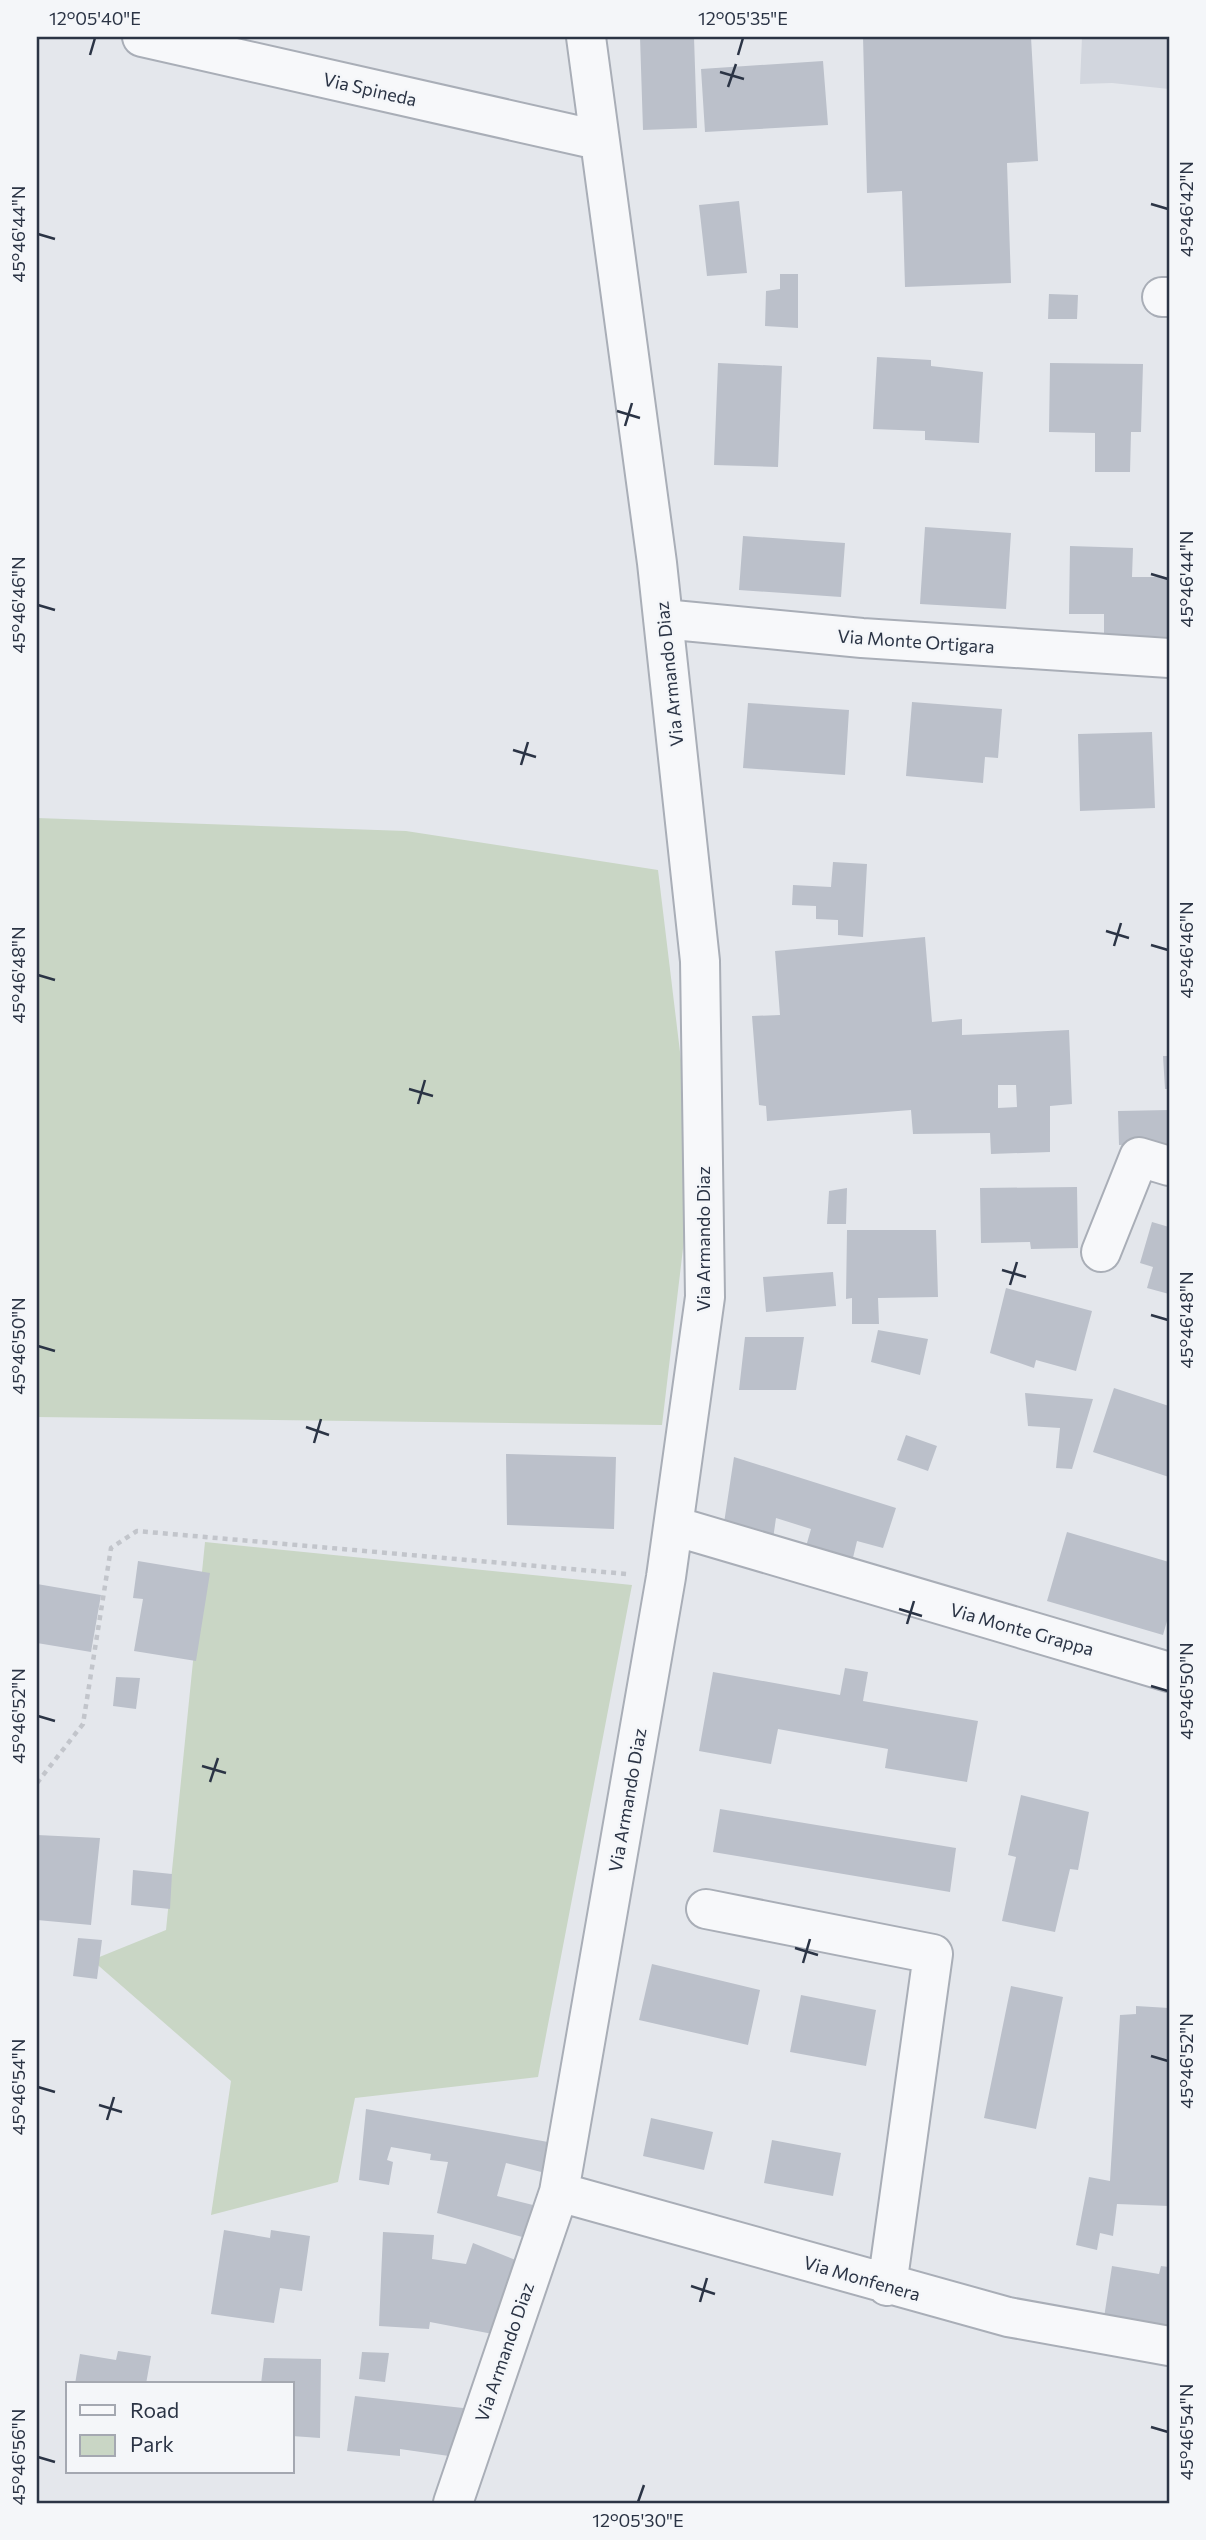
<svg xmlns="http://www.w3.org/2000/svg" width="1206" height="2540" viewBox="0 0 1206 2540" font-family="Commissioner,sans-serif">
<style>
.built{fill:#d2d6de}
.green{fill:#c9d6c5}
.building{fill:#bbc0ca;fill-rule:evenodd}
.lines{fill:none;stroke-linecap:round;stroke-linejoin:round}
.minor-casing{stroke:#a9aeb7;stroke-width:42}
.path{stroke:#c2c5cb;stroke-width:4.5;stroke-dasharray:5 5;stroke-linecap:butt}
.minor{stroke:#f7f8fa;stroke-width:38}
.ticks{fill:none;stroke:#2b3445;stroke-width:2.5}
.labels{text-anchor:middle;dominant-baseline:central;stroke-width:5;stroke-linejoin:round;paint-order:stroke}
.street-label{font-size:18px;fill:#2b3445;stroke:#f4f6f9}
.neatline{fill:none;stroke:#2b3445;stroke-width:2.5}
.ticks-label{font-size:18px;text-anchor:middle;fill:#2b3445}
</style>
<rect width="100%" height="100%" fill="#e4e7ec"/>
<!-- built -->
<path class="built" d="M1082,37H1169V89L1112,83L1080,84Z"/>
<!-- green -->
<path class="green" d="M37,818L406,831L658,870L684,1085L687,1215L662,1425L37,1417Z
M205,1542L632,1585L538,2077L355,2098L338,2182L211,2215L231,2081L92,1960L166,1930Z"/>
<!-- building -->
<path class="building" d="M640,37H694L697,128L643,130Z
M863,37H1031L1038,161L1007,163L1011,283L905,287L902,191L867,193Z
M823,61L828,125L705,132L701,69Z
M739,201L747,273L707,276L699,205Z
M780,274H798V328L765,326L766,291L780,289Z
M1049,294L1078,295L1077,319H1048Z
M877,357L931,360V366L983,372L979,443L925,440V431L873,429Z
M718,363L782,366L778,467L714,465Z
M1050,363L1143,364L1141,432H1131L1130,472H1095V433L1049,432Z
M925,527L1011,533L1006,609L920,604Z
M743,536L845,543L841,597L739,590Z
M1070,546L1133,548L1132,577H1169V637L1104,635V614H1069Z
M912,702L1002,709L998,758L985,757L983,783L906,776Z
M748,703L849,710L845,775L743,768Z
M1152,732L1155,808L1080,811L1078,734Z
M833,862L867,864L863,937L838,935V920L816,919V906L792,905L793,885L831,887Z
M925,937L932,1022L962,1019V1035L1069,1030L1072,1104L1050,1106V1152L991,1154L990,1133L913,1134L911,1110L767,1121L766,1106L759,1105L752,1016L780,1015L775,951ZM998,1085H1016L1017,1107L998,1108Z
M1163,1056H1169V1089H1165Z
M1169,1110V1144L1119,1145L1118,1111Z
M1077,1187L1078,1248L1031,1249L1030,1242L981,1243L980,1188Z
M847,1188L846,1224H827L829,1191Z
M1152,1222L1169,1227V1294L1147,1288L1153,1267L1140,1263Z
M847,1230H936L938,1297L878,1298L879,1324H852V1298L846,1299Z
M833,1272L836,1306L766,1312L763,1277Z
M1006,1288L1092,1311L1076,1371L1036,1360L1034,1368L990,1353Z
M878,1330L928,1339L920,1375L871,1362Z
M745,1337H804L796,1390H739Z
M1114,1388L1169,1406V1477L1093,1452Z
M1025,1393L1093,1399L1072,1469L1056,1468L1060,1428L1028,1426Z
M906,1435L937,1446L928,1471L897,1460Z
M506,1454L616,1457L614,1529L507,1525Z
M734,1457L896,1508L883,1548L857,1541L851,1566L805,1550L811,1529L776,1518L773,1539L724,1523Z
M1067,1532L1169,1562V1614L1163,1635L1047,1601Z
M138,1561L210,1573L196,1661L134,1651L143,1599L133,1598Z
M37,1584L101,1595L91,1652L37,1643Z
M845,1668L868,1672L863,1701L978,1721L967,1782L885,1768L888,1749L778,1729L771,1764L699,1751L713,1672L840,1695Z
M116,1677L140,1678L136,1709L113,1706Z
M1021,1795L1089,1812L1078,1870L1070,1869L1055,1932L1002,1921L1016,1857L1008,1855Z
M720,1809L956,1848L950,1892L713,1852Z
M37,1835L100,1838L91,1925L37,1920Z
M133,1870L172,1874L170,1909L131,1905Z
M78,1938L102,1940L97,1979L73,1976Z
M652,1964L760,1990L748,2045L639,2020Z
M1011,1986L1063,1997L1036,2129L984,2118Z
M801,1995L876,2010L866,2066L790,2052Z
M1136,2006L1169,2008V2206L1117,2204L1113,2236L1100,2233L1097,2250L1076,2245L1089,2177L1110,2181L1120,2015L1136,2014Z
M366,2109L559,2144L553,2175L506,2163L497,2196L545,2208L533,2240L437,2213L448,2162L430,2160L431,2154L391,2147L387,2160L393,2162L389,2185L359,2180Z
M651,2118L713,2132L704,2170L643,2156Z
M772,2140L841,2153L833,2196L764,2183Z
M224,2230L270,2238L271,2230L310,2236L302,2291L280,2288L274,2323L211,2314Z
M383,2232L434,2235L432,2259L466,2264L473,2243L528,2265L498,2335L430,2322L429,2329L379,2326Z
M1112,2266L1159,2274L1161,2266L1169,2267V2334L1103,2324Z
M118,2351L151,2356L146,2384H75L80,2354L116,2360Z
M362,2352L389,2353L385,2382L359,2379Z
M264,2358L321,2359L320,2438L292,2436V2384H261Z
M355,2396L472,2409L456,2457L400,2449V2456L347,2451Z"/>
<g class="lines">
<!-- minor casing -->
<g class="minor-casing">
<path id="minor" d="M142,37L598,140
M1162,297H1169
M663,619L862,638L1169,658
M1101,1252L1139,1157L1169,1166
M674,1526L1169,1672
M706,1909L933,1954L887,2286
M559,2192L1008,2317L1169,2346
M453,2503L559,2192L666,1577L705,1297L700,961L657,563L586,37"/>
</g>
<!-- path -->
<path class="path" d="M37,1783L83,1724L111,1548L137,1531L627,1574"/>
<!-- minor -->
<use href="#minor" class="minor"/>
</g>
<!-- ticks -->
<path class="ticks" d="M90,55L95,38M738,55L743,38M720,72L744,79M728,87L736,64M1151,204L1168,209M38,234L55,239M617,411L640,418M625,426L632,403M1151,574L1168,579M38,605L55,610M513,750L536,757M521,765L528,742M1106,931L1129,938M1151,945L1168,950M1114,946L1121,923M38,975L55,980M409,1089L433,1096M418,1104L425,1080M1002,1270L1026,1277M1010,1285L1017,1262M1151,1315L1168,1320M38,1346L55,1351M306,1427L329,1435M314,1443L321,1419M899,1609L922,1616M907,1624L914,1601M1151,1686L1168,1691M38,1716L55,1721M202,1766L226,1773M210,1782L218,1758M795,1948L818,1955M803,1963L810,1939M1151,2056L1168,2061M38,2087L55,2092M99,2105L122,2112M107,2120L114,2097M691,2286L715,2294M700,2302L707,2278M1151,2427L1168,2432M38,2457L55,2462M638,2502L644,2485"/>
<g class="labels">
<!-- street labels -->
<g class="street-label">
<text transform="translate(370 89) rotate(13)">Via Spineda</text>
<text transform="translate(916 641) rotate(4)">Via Monte Ortigara</text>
<text transform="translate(669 674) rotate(-96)">Via Armando Diaz</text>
<text transform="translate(703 1239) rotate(-90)">Via Armando Diaz</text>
<text transform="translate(1022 1629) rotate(16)">Via Monte Grappa</text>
<text transform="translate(627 1800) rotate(-80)">Via Armando Diaz</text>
<text transform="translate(862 2278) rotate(16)">Via Monfenera</text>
<text transform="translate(504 2352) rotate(-71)">Via Armando Diaz</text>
</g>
</g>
<!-- border -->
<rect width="1206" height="2540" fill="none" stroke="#f4f6f9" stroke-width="77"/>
<!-- legend -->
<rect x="66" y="2382" width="228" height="91" fill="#f4f6f9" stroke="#a4a8b1" stroke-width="2"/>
<rect x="80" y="2405" width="35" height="10" fill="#f7f8fa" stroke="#a4a8b1" stroke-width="2"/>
<text x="130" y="2418" font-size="21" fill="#2b3445">Road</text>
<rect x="80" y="2435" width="35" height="21" fill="#c9d6c5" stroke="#a4a8b1" stroke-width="2"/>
<text x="130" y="2452" font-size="21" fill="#2b3445">Park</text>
<rect x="38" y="38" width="1130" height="2464" class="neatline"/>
<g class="ticks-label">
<text x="95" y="25">12°05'40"E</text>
<text x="743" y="25">12°05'35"E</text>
<text transform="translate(1187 209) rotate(-90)" y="6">45°46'42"N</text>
<text transform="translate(19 234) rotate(-90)" y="6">45°46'44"N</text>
<text transform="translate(1187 579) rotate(-90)" y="6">45°46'44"N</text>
<text transform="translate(19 605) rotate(-90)" y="6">45°46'46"N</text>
<text transform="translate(1187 950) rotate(-90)" y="6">45°46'46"N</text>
<text transform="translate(19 975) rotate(-90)" y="6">45°46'48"N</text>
<text transform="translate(1187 1320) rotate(-90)" y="6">45°46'48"N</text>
<text transform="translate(19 1346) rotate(-90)" y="6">45°46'50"N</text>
<text transform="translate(1187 1691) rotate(-90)" y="6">45°46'50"N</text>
<text transform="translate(19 1716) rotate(-90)" y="6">45°46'52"N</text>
<text transform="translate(1187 2061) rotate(-90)" y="6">45°46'52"N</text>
<text transform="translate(19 2087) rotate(-90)" y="6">45°46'54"N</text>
<text transform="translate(1187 2432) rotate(-90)" y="6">45°46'54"N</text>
<text transform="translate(19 2457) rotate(-90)" y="6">45°46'56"N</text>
<text x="638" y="2527">12°05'30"E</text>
</g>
</svg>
